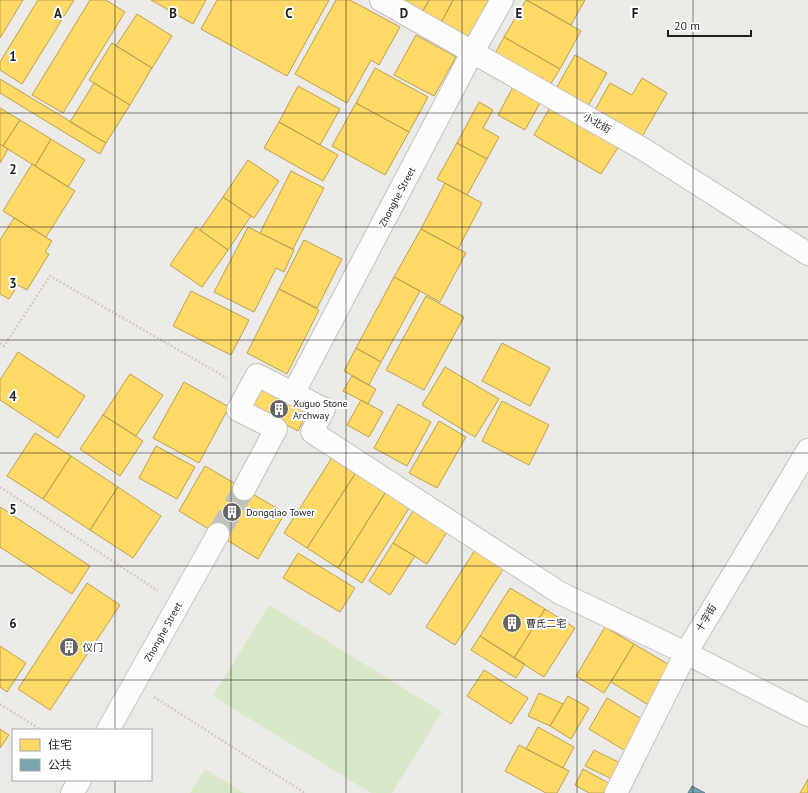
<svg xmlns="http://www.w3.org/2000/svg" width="808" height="793" viewBox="0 0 808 793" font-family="'PT Sans','Noto Sans SC',sans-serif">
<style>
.grass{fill:#d8e7c7}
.homes{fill:#ffd966;stroke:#bca150}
.public{fill:#76a5af;stroke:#5c7c84}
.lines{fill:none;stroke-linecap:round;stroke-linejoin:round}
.minor-tunnel{stroke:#c3c1be;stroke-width:22;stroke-dasharray:22 11;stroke-linecap:butt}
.minor-casing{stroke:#c3c2c1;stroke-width:24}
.path{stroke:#d5c9c7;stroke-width:2.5;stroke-dasharray:2 2;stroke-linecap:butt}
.minor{stroke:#fcfcfb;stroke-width:22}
.grid{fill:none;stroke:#1e1e1e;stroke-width:1;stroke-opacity:0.55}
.labels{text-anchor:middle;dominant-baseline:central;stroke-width:4;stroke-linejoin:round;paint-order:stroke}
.street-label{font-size:10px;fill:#1e1e1e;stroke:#fff}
.poi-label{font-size:10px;fill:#1e1e1e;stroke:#fff;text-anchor:start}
.grid-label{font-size:13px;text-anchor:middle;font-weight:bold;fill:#1e1e1e;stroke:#fff;stroke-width:4;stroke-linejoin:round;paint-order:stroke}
</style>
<rect width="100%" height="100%" fill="#eceae6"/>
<!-- grass -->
<path class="grass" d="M269,605L442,712L392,793H371L213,696Z
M205,769L244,793H190Z"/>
<!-- homes -->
<path class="homes" d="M0,0H23L0,38Z
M38,0H74L22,84L0,70V62Z
M90,0H106L125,12L63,113L32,95Z
M151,0H206L193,24Z
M217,0H329L287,76L201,29Z
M336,0H350L400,27L379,65L371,60L347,103L295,74Z
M399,0H429L422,13Z
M429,0H453L441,23L422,13Z
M453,0H489L468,38L441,23Z
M526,0L581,31L560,69L504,37Z
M527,0H585L571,25Z
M137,14L172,36L152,68L116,46Z
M416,35L456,57L434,96L394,75Z
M504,37L560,69L547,90L492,59Z
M112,43L152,68L130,105L89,80Z
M575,55L607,73L585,111L553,94Z
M375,68L428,97L409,132L356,103Z
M642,78L667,93L639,142L592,115L610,83L632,95Z
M0,79L106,143L100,154L0,93Z
M94,83L130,105L106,143L70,122Z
M298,86L340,109L320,145L279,122Z
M513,87L541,101L525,130L498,115Z
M479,102L493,110L483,128L499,137L487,159L457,143Z
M356,103L409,132L385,175L332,146Z
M551,106L619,146L601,174L534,135Z
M0,108L20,120L3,146L0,144Z
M20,120L51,139L35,166L3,146Z
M279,122L338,155L323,181L264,148Z
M51,139L85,160L68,187L35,166Z
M457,143L487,159L467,195L437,179Z
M0,144L8,149L0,163Z
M248,160L279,181L254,218L223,197Z
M32,164L75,191L46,237L3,211Z
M291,171L324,188L293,249L260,233Z
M445,183L482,203L458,249L421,229Z
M223,197L251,216L228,250L200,230Z
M14,218L52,241L45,252L49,254L27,290L18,285L9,299L0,294V240Z
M196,227L228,250L202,287L170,265Z
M248,227L294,250L284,272L276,268L254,312L214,292Z
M421,229L466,253L440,302L394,277Z
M304,240L342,259L317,308L279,289Z
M394,277L420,291L381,362L356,348Z
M279,289L319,310L287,374L247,353Z
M191,291L249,320L231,355L173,326Z
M426,296L464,317L424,390L386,370Z
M502,343L550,368L530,406L482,381Z
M356,348L381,362L369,385L344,371Z
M18,352L85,396L58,438L0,400V380Z
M445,367L499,399L475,437L422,405Z
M130,374L163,395L136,436L103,415Z
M352,376L376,389L368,404L343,391Z
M184,382L229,407L199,463L153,438Z
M260,388L307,413L298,431L251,406Z
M361,400L383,412L369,437L347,425Z
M502,401L549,425L529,465L482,441Z
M398,404L431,422L407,466L374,448Z
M103,415L143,441L120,476L80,449Z
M439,421L466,437L437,488L409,473Z
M35,433L71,456L43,499L7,476Z
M156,446L195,467L177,499L139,478Z
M71,456L118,487L90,530L43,499Z
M333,456L357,471L307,548L284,533Z
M205,466L285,513L258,559L179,511Z
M357,471L387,490L338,568L307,548Z
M118,487L161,516L133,558L90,530Z
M387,490L411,505L362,583L338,568Z
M0,507L90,566L72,594L0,547Z
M413,511L447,532L427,564L393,543Z
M393,543L415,556L390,595L369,581Z
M475,550L504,568L455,645L426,627Z
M298,553L355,588L340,612L283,578Z
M87,583L120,605L50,710L18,689Z
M510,588L545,609L514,658L480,636Z
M545,609L575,628L544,677L514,658Z
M605,627L634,644L604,693L576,676Z
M480,636L525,664L516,678L471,650Z
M634,644L673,667L650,706L611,682Z
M0,646L26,663L7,692L0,687Z
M484,670L528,698L511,724L467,696Z
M539,693L563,704L550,726L528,716Z
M568,696L589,708L571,739L550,726Z
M607,698L647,722L629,753L589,729Z
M538,727L574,747L563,768L526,749Z
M0,729L9,735L0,748Z
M519,745L569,771L557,793H546L505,771Z
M594,750L624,765L616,781L585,766Z
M583,769L614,786L610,793H589L575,785Z
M808,779V793H800Z"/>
<!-- public -->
<path class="public" d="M692,786L705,793H688Z"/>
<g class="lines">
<!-- minor-tunnel -->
<path class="minor-tunnel" d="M218,534L244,489"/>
<!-- minor casing -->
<g class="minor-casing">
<path id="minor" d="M381,0L643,149L808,254
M293,394L472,53L502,0
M244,489L276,429L238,410L257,375L324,409L312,432L560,593L686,653L808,715
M108,730L218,534
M72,793L80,780
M616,793L686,653L808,450"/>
</g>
<!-- path -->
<path class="path" d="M0,343L4,346L50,276L227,378
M0,487L158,591
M154,697L305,793
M0,704L41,730"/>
<!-- minor -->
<use href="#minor" class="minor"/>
</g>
<!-- grid -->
<path class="grid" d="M115,0V730M231,0V793M346,0V793M462,0V793M577,0V793M693,0V793M0,113H808M0,227H808M0,340H808M0,453H808M0,566H808M0,680H808M115,780V793"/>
<!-- icons -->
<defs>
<g id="building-disc" transform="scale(1)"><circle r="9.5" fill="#666564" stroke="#fff"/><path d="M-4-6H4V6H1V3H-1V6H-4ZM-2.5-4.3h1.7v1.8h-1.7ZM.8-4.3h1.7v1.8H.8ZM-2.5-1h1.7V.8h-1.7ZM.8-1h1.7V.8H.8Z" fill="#fff"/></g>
</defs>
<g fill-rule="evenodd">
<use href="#building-disc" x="279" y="409"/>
<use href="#building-disc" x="232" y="512"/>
<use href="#building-disc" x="512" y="623"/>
<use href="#building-disc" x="69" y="647"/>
</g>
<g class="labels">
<!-- street labels -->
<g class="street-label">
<text transform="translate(597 123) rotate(29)">小北街</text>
<text transform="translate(397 197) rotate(-62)">Zhonghe Street</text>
<text transform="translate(706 618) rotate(-59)">十字街</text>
<text transform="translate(163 632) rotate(-61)">Zhonghe Street</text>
</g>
<!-- poi labels -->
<g class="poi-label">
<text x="293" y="403">Xuguo Stone<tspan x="293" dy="12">Archway</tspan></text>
<text x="246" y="512">Dongqiao Tower</text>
<text x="526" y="623">曹氏二宅</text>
<text x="83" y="647">仪门</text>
</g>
</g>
<g class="grid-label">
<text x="58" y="18">A</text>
<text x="173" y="18">B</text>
<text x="289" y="18">C</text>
<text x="404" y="18">D</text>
<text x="519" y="18">E</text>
<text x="635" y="18">F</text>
<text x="13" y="61">1</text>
<text x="13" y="174">2</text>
<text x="13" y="288">3</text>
<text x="13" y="401">4</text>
<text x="13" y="514">5</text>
<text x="13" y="628">6</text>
</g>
<!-- legend -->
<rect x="12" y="729" width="140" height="52" fill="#ffffff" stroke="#a5a5a5"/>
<rect x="20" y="739" width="20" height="12" fill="#ffd966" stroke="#a5a5a5"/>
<text x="48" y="749" font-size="12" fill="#1e1e1e">住宅</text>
<rect x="20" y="759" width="20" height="12" fill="#76a5af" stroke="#a5a5a5"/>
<text x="48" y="769" font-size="12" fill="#1e1e1e">公共</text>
<!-- scale -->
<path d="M668 30v6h83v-6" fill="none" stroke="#1e1e1e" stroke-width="2"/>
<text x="674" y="30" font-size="12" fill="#1e1e1e" stroke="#ffffff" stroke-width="3" paint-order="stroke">20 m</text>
</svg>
